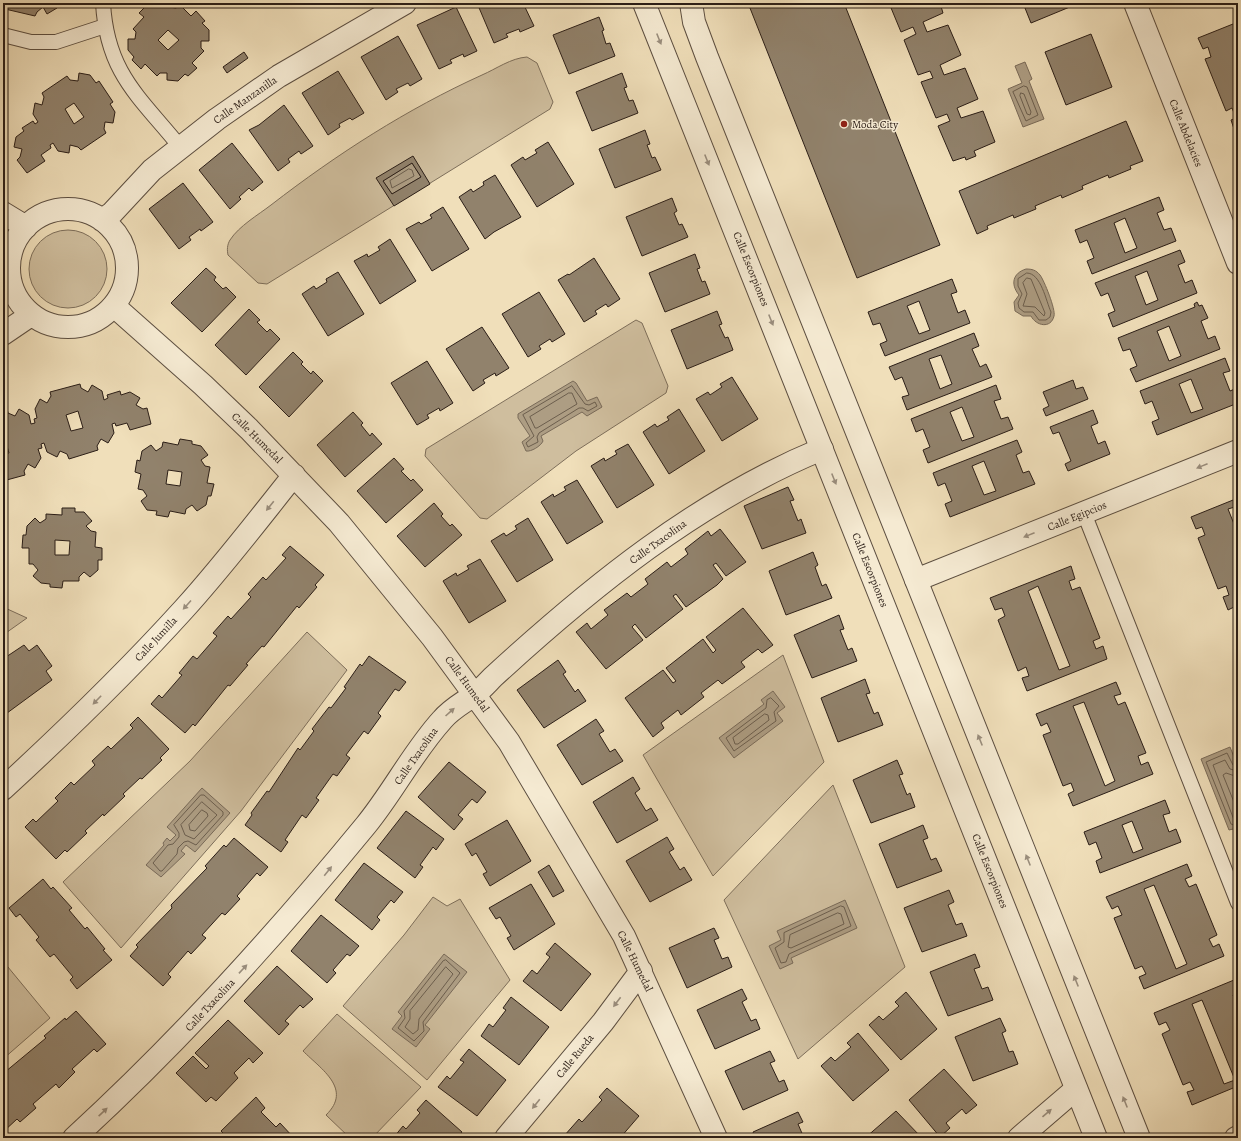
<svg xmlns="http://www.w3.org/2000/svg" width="1241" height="1141" viewBox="0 0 1241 1141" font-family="Alegreya,serif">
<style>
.green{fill:#cfbe9e;stroke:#7d6e5a}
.water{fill:#ad9d83;stroke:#796a58}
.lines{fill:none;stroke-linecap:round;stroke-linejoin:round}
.shore{stroke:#6c5e4d;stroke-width:1}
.building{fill:#91826c;stroke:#2b1e17;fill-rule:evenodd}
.service-casing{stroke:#5c4e40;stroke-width:16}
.minor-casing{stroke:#5c4e40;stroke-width:24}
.tertiary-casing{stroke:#5c4e40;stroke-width:24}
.service{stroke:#f5ead2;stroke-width:14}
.minor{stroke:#f5ead2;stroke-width:22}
.tertiary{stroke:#f5ead2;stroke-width:22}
.oneway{fill:#9a8e7e}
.poi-dot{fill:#8f2418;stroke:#f5ead2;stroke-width:1.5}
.labels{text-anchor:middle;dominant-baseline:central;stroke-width:3;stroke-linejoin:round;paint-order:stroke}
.street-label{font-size:11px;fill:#2b1e17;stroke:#f5ead2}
.poi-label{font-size:11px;fill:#2b1e17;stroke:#f5ead2;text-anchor:start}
</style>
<rect width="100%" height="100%" fill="#f0dfba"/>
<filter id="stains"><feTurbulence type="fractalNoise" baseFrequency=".005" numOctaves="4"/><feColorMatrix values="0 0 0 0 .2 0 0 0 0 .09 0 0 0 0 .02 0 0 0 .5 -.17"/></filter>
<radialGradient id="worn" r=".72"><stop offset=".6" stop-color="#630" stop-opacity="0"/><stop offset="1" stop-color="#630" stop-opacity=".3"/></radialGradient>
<!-- green -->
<path class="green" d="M527,57L537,63L553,102L550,109L267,284L258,283L228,255C227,250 227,245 230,240C239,226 258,215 271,205C337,154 407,109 482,75C496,69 511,58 527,57Z
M29 269a39 39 0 1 1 78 0a39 39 0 1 1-78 0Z
M636,320L642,323L668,386L666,393L576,451L487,519L480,518L425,456L426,449Z
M3,607L27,618L3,635Z
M307,632L347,670L241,811L121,948L63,882L190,761Z
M783,655L824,762L713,876L643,755Z
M833,785L905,967L798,1059L724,900Z
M433,897L447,906L460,899L510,980L427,1080L343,1006L404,935Z
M3,961L50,1018L3,1059Z
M337,1014L421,1087L372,1138H350L326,1115C353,1089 321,1069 303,1051Z"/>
<!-- water -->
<path class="water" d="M1025,62L1032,79L1029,81L1044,119L1023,127L1008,89L1022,83L1015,66Z
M412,163L421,177L392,194L383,181Z
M1026,269C1032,269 1036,270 1040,275C1044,280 1056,310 1054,316C1051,329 1036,326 1031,316H1023L1015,311L1014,302L1019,295C1010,284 1013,273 1026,269Z
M573,381L576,383L587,401L597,397L602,407L587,416L582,412L541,436L543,441C541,446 531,452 526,451L522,442L530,436L518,418V414Z
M773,691L785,707L777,713L783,721L734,758L719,738L764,704L761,700Z
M1230,747L1238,767V842L1233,829L1229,830L1201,759Z
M202,788L230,813L195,852L186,845L181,851L185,854L161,877L146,865L164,845L163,843L167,838L170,841L176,835L167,827Z
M845,900L857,928L791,958L793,963L780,969L769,946L781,940L777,931Z
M444,954L467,972L425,1025L430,1029L416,1047L392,1029L402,1016L398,1012Z"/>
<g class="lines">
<!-- shore -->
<path class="shore" d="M1024,86L1027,87L1038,115L1026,121L1013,92Z
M1021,93L1024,94L1031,112L1030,115L1027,114L1020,96Z
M409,169L412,170L414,176L392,188L390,181Z
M1027,273C1041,273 1046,301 1051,312L1050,317L1046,320H1039L1033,312H1024L1019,308L1018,303L1022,294L1018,286V279Z
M1027,278L1031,279L1045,313L1044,316L1035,307L1023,306L1027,294L1023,283Z
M572,386L585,404L589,405L595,402L597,406L588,411L583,408H579L539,433L537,437L538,442L528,447L526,443L534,436L523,415Z
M569,393H572L577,404L537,428H535L530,417Z
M771,698L779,706L774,712L776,721L734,751L726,738L766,708L767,700Z
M765,714L768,715L769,720L738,744H735L733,738Z
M1238,766L1233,765L1227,753L1206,762L1231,824L1236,826L1238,831
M1238,771L1230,769L1225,760L1213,765L1234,820L1238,822
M1238,777L1226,773L1223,775L1238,812
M201,795H204L223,812V815L196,845L188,841L184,842L178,848L177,854L162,871H160L153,863L168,845L173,844L179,837V833L174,825Z
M202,802L217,815L194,839L185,835L181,825Z
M202,810L207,813L208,816L195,831L190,830L189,825Z
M841,906L844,907L851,926L789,954L786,962L781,963L775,948L784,942V933Z
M838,913L841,914L844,924L791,948L788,947L790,935Z
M446,960L460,973L423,1022L424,1031L414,1041L398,1028L405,1018L404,1011L443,961Z
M446,967L453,974L419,1019L418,1030L413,1034L405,1027L410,1019V1011Z"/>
</g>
<!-- building -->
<path class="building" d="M5,3H58L57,8L47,14L43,7L37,12L35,16L5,9Z
M154,3H169V7L176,8L180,5L191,16L196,11L205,21L202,23L209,30V41H201V48L204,51L192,63L197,68L188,76L185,74L178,81L167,80V73H160L157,76L145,64L141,69L132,60L134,57L128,50V39H135L136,32L133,29L144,17L139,13L148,4L151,6ZM168,30L179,40L168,50L158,40Z
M477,3H523L534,26L520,32L519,29L506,34L508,37L494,43Z
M748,3H844L940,245L857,278Z
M889,3H940L943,13L923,22L927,32L948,25L961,55L940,65L944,75L965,68L978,99L957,108L961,118L983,111L995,142L974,151L976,156L966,160L965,157L953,161L938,126L950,121L947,114L936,118L921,82L933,78L930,71L918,75L904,40L916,34L913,27L901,32Z
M1023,3H1077V4L1031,23Z
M456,7L477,51L464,57L463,54L450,60L452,63L439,69L417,25Z
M599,17L604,30L602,31L606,44L610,43L615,56L569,74L553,35Z
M1238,22V131L1235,132L1231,120L1236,118L1232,108L1226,111L1205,59L1211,57L1208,47L1203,49L1198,38Z
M1091,34L1112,87L1066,105L1045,52Z
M398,36L422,79L410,86L408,83L396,89L398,92L386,100L361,57Z
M244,52L248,58L227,73L223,67Z
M338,71L364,113L352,120L350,118L339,124L340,127L328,135L302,93Z
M79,73L90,75L96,83L99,81L113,102L110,104L115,112L113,123L105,122L104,129L106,133L81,150L78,147L70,145L69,153L58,151L53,143L50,145L51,148L41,155L45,161L27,173L17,160L20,157L22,149L14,147L16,137L24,131L22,128L33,121L35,124L38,122L33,114L35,103L42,105L44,97L42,93L67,76L70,80L78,81ZM74,103L84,117L74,124L65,109Z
M622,73L627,87L624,88L629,101L633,100L638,113L592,131L576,92Z
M284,105L313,146L301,154L299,151L288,159L290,162L278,171L249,130L259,125Z
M1126,121L1143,161L1130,166L1131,169L1109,178L1108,175L1082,186L1083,189L1062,198L1061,195L1035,206L1036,209L1014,218L1013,215L987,226L988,229L977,234L959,191Z
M645,130L650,144L647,145L652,158L655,157L661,170L615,188L599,149Z
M548,142L574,184L537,207L511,165L523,157L525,160L537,153L535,150Z
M232,143L263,182L252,191L249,188L239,197L241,199L230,209L199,170Z
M413,156L430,184L394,206L376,178ZM412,163L421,177L392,194L383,181Z
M495,175L521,217L494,232L485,239L459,197L471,189L473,192L484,185L483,182Z
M183,183L213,222L201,231L200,229L189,237L191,240L179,249L149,209Z
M1159,197L1164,210L1157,213L1164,230L1171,228L1176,241L1092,274L1087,261L1094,258L1087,240L1080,243L1075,230ZM1125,218L1137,248L1125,253L1114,223Z
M672,198L677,211L674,213L679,225L682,224L688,237L642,256L626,217Z
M443,207L469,249L432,271L406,229L419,222L421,224L432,218L430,215Z
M390,239L416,281L380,304L354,261L367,254L368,257L380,250L378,247Z
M1180,250L1185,262L1178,265L1185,283L1192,280L1197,293L1113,327L1108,314L1115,311L1108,293L1101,296L1095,283ZM1147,271L1158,300L1146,305L1135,276Z
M695,254L700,268L697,269L702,282L705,281L710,294L665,312L649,273Z
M594,258L620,299L608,307L606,304L595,311L597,314L584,322L558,280L568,274L569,275Z
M206,268L216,277L214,280L223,289L226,287L236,297L202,332L171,303Z
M338,272L364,314L328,336L302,294L314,286L316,289L327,282L326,279Z
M952,279L957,292L951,294L958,313L965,310L970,323L885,356L880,344L887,341L880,323L873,325L868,312ZM919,301L930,330L919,334L907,306Z
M539,292L565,334L552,342L550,339L539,346L541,349L528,357L502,314Z
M1197,302L1199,306L1202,305L1208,318L1201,321L1208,339L1215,336L1220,349L1136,382L1130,369L1137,366L1130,349L1123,351L1118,338L1195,307L1194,304ZM1169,326L1181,356L1169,361L1157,331Z
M249,309L260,320L257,322L267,332L270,329L280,339L246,375L215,345Z
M717,311L722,324L719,325L725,338L728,337L733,350L687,369L671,330Z
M482,327L509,368L496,376L495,373L483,380L485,383L473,391L446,349Z
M974,333L979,346L972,349L980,367L986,364L992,377L907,410L902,397L909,395L902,377L895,380L889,367ZM941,355L952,384L940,389L929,359Z
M293,352L303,362L301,364L311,374L313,371L323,381L289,417L259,387Z
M1225,358L1230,371L1223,373L1230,391L1237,388L1238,403L1157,435L1152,422L1159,419L1152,401L1145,404L1140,391ZM1191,379L1203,409L1191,413L1179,384Z
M427,361L453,403L440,411L439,408L427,415L429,418L417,425L391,383Z
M732,377L758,419L722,441L696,399L708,392L710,395L722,387L720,384Z
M1073,380L1076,389L1083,387L1088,399L1046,416L1043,409L1049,406L1043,392Z
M80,384L81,388L88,392L92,385L102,391L104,400L108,398L107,395L120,391L121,395L130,392L140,398L136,405L143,409L147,408L151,424L130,430L127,423L116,426L115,423L112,424L114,433L108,443L101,439L97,446L98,450L69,459L67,454L60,451L57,457L47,452L44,443L41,444L42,448L38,449L41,458L35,468L28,464L24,471L25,475L3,481V454L9,453L4,436H3V409L7,408L8,413L15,416L19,409L29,415L31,424L35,423L34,419L37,418L35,409L40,399L47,403L51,396L50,392ZM78,411L83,428L71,431L66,415Z
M996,385L1001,399L994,401L1001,419L1008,417L1013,429L928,463L923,450L930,447L923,429L916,432L911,419ZM962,407L974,437L962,441L950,412Z
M679,409L705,451L669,474L643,432L655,424L657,427L669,420L667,417Z
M1093,410L1098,423L1091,426L1098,444L1105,441L1110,454L1068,471L1065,464L1071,461L1059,432L1053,434L1050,427Z
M353,412L363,423L361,425L370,436L372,433L382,444L345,477L317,445Z
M180,439L192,441V444L201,446L208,455L201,460L205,466L210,467L207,483L214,484L211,496H208L206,505L197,511L192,505L186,509L185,514L170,511L168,517L156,515L157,511L147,510L141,501L147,496L143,490L138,489L141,474L135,472L137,460L140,461L142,451L151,445L156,451L162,447L163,442L178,445ZM168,470L182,472L180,486L166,484Z
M1017,440L1022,452L1016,455L1023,473L1029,471L1035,484L950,517L945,504L952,501L945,483L938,486L933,473ZM984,461L996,491L984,495L972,466Z
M628,444L654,485L617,508L591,466L604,458L605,461L617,454L615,451Z
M394,458L404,469L401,471L411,481L413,479L423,490L386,523L357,491Z
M577,480L603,522L567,544L541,502L553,494L554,497L566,490L564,487Z
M788,487L794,500L790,501L798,521L801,519L806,533L762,549L744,506Z
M1238,498V506L1228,509L1238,534V605L1228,610L1223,597L1229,595L1226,586L1218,589L1198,538L1205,535L1202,527L1196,529L1191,517Z
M434,503L443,514L441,516L450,526L452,524L462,535L425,567L397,536Z
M62,508H75V512H84L92,521L86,526L91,531L96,532L95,547L102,548V560H98V570L90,577L84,572L79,577V581H63L62,588L50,587V584L41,583L33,576L38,570L33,564H29V548H22L23,535H26L27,526L35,518L40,523L46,519V514L62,515ZM55,540L70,541L69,555H55Z
M528,518L553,560L517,582L491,541L504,533L506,536L517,529L515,526Z
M720,529L746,562L726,576L716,563L713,565L723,579L717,585L686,607L676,594L673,596L683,609L646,638L635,624L632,627L643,640L606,669L576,632L587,623L591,629L608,615L604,610L627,593L631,597L648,584L645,579L667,562L671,567L688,554L685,549L708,531L711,536Z
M290,546L324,575L315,585L317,587L299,608L297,606L264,647L262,646L246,664L248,665L230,686L228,685L195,726L193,724L185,733L151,704L159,695L162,698L182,675L179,673L193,656L197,659L217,636L213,633L228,616L231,619L251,597L248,594L263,577L266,580L286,558L282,555Z
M813,552L818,565L815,567L822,586L826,584L832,598L786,615L769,571Z
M480,559L506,601L469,623L443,581L456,573L457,576L469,569L467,566Z
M1071,566L1075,579L1069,581L1072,590L1080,587L1100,638L1093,641L1096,649L1103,646L1107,659L1027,691L1022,678L1029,676L1026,667L1018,671L998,620L1005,616L1002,608L995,610L990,598ZM1038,586L1070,666L1059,670L1028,591Z
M743,608L773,645L762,653L758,649L741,662L745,667L722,684L718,680L701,693L704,697L681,715L678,710L661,723L664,728L653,737L625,698L663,670L673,683L676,681L666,668L703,639L713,653L716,650L706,637Z
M839,615L844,629L840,630L848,650L852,648L857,661L812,678L794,635Z
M24,645L29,651L37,645L52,666L46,671L52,680L3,716V659Z
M369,656L406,682L399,691L395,689L378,713L381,716L368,734L364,731L346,755L350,758L337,776L333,774L316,798L319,800L306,818L302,815L285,840L288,842L281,852L245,825L252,815L251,813L267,791L269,792L298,748L300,750L314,731L312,729L329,707L331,708L346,688L344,687L360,664L362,666Z
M558,660L566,672L563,674L575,692L578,689L586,701L544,728L517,690Z
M865,679L870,693L866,694L874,714L878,712L883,725L838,742L821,698Z
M1116,682L1121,694L1114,696L1118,705L1125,702L1146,753L1138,756L1141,765L1148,762L1153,774L1073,806L1068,794L1074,791L1071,783L1063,786L1043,735L1051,732L1047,723L1041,726L1036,714ZM1084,702L1115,781L1105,786L1073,706Z
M138,717L169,749L160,758L162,760L142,779L140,778L123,794L125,796L104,816L103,814L85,831L87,833L67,852L65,850L56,859L25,827L33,819L36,822L58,801L55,798L71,782L74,785L95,765L92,761L108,746L111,749L133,728L130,725Z
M596,719L604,731L599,734L610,752L615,749L623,761L582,785L557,745Z
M897,760L903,774L899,775L907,795L910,793L915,807L871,823L853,780Z
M449,762L486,792L477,803L472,799L458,815L463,819L454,830L418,797Z
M633,777L640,789L635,793L646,811L651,808L658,820L617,843L593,802Z
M1165,800L1170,813L1163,815L1169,832L1176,829L1181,842L1100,873L1096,861L1102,858L1096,842L1089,845L1084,832ZM1132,821L1143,849L1133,853L1122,825Z
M406,811L444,839L436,850L433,847L420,865L423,867L415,878L377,848Z
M507,820L531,861L490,886L483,874L487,872L476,853L472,856L465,844Z
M923,825L928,838L923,840L931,860L936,858L942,871L897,888L879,844Z
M667,837L674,849L669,852L680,870L684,867L692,880L650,902L626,861Z
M234,838L268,867L260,876L257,873L237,896L240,899L225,915L222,913L202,935L206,938L191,954L188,951L168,974L171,977L163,986L130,956L138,947L136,945L172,908L171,905L207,868L205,866L224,845L226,847Z
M364,863L403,892L394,903L391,900L377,917L380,920L372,930L335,900Z
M1187,864L1192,876L1185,879L1189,887L1196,884L1217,935L1209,939L1213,947L1219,944L1224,956L1144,989L1139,977L1146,974L1142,966L1135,969L1114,918L1122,915L1118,906L1112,909L1106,897ZM1154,885L1187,964L1176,969L1144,889Z
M549,865L564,891L553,897L538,872Z
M43,879L51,889L53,887L72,908L69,910L85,929L87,927L105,949L103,950L112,960L77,989L70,980L73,977L54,954L50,957L36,940L39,937L20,914L16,917L9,908Z
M531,884L555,924L514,950L507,938L511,936L500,917L496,919L489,908Z
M949,890L954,902L948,905L956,925L962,923L967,936L922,952L904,908Z
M321,915L359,946L350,956L347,954L333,970L336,973L327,983L291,951Z
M714,928L719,938L714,940L722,959L728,957L732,967L687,988L669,948Z
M555,943L591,974L561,1011L523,981L532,970L537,974L550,957L546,954Z
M975,954L980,967L974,969L982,989L988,987L993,1000L948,1016L930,972Z
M277,966L313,999L303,1008L300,1005L285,1021L289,1024L279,1035L244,1001Z
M1234,980L1238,989V993L1233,995L1236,1003L1238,1002V1086L1192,1105L1187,1092L1194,1090L1190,1082L1183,1085L1162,1034L1170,1030L1166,1022L1159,1025L1154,1013ZM1202,1000L1235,1080L1224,1084L1192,1004Z
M742,989L747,999L742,1002L751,1021L756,1019L760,1029L715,1049L697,1010Z
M906,992L937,1029L901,1060L869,1025L879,1016L883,1020L899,1006L895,1002Z
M511,997L549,1027L519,1065L481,1036L489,1024L493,1027L506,1010L503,1008Z
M76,1011L106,1044L97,1052L94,1049L72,1069L75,1072L59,1088L56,1084L33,1104L36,1108L20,1122L17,1119L3,1132V1077L7,1073L5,1072L46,1038L44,1036L65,1018L66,1020Z
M1000,1018L1006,1031L1002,1033L1009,1052L1013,1051L1018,1064L973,1081L955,1037Z
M228,1020L263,1053L253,1063L249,1058L234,1073L238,1078L216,1101L211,1097L206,1102L176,1073L193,1056L206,1069L209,1066L195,1053Z
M858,1033L889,1070L853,1101L821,1066L831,1057L835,1061L851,1047L847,1043Z
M469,1049L506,1080L477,1116L438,1087L447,1076L450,1079L464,1062L460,1060Z
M770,1051L775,1061L770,1063L779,1082L784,1080L788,1090L743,1110L725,1071Z
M944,1069L977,1105L966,1114L962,1109L946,1123L950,1128L940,1137L909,1100Z
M607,1088L639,1116L620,1138H566L564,1136L579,1119L582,1122L602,1100L599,1097Z
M256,1097L265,1108L261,1112L276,1127L280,1123L294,1138H228L221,1131Z
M426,1100L462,1132L457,1138H395L394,1137L403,1126L406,1129L420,1113L417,1110Z
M896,1111L922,1138H865Z
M798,1112L803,1122L798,1124L804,1138H755L753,1132Z"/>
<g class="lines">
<!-- service casing -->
<g class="service-casing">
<path id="service" d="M103,3C107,74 140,97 181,148
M3,35L31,42H56L105,26
M1084,513L1238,903"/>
</g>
<!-- minor casing -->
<g class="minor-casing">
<path id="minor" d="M1135,3L1238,263
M9 268a59 59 0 1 1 118 0a59 59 0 1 1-118 0Z
M3,213L26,227
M102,220L112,213L152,170L217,119L279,76L405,3
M114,306L203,385L249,429L339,523L432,637L509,742L624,936L716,1138
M3,334L31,315
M916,580L1238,451
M3,789C66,731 127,672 184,609C223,566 258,520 294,475
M74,1138C180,1041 275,936 366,825C393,792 413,752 442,720C451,709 463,703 474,695C481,690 487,683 493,677C591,587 698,500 822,449
M506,1138L603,1022L641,971
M1019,1138L1076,1089
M1236,1138L1238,1137"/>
</g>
<!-- tertiary casing -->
<g class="tertiary-casing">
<path id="tertiary" d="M644,3L1096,1138
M691,3L694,22L707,57L1139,1138"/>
</g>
<!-- service -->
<use href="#service" class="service"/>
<!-- minor -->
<use href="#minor" class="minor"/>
<!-- tertiary -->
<use href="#tertiary" class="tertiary"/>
</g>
<!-- one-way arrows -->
<defs><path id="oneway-solid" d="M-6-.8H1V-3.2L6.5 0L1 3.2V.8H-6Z"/></defs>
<g class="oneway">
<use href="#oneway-solid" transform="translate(659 39) rotate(68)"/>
<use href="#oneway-solid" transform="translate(707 160) rotate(68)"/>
<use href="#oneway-solid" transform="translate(771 320) rotate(68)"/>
<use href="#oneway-solid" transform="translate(1202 466) rotate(158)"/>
<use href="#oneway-solid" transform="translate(834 479) rotate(68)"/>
<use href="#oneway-solid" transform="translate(270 506) rotate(129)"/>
<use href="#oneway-solid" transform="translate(1029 535) rotate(158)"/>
<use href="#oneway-solid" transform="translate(187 605) rotate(132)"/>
<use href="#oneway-solid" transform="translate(97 700) rotate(134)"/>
<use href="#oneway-solid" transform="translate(450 712) rotate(-42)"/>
<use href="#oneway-solid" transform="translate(980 740) rotate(-112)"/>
<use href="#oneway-solid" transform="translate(1028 860) rotate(-112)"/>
<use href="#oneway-solid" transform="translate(328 871) rotate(-51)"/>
<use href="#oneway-solid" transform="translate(243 969) rotate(-47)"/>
<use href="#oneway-solid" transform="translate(1076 981) rotate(-112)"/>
<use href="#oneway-solid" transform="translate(617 1002) rotate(127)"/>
<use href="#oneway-solid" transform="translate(1125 1102) rotate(-112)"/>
<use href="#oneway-solid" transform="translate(536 1104) rotate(129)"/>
<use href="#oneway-solid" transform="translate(103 1112) rotate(-43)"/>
<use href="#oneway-solid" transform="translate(1047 1113) rotate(-41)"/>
</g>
<!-- markers -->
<circle class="poi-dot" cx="844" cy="124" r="4"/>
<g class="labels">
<!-- street labels -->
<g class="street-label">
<text transform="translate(245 100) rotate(-35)">Calle Manzanilla</text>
<text transform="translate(1186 133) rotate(68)">Calle Abdelacíes</text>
<text transform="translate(751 269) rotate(68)">Calle Escorpiones</text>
<text transform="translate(257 438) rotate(45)">Calle Humedal</text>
<text transform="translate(1077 516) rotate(-22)">Calle Egipcios</text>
<text transform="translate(658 542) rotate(-36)">Calle Txacolina</text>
<text transform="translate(870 570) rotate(68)">Calle Escorpiones</text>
<text transform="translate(156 639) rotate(-47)">Calle Jumilla</text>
<text transform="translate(467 684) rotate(54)">Calle Humedal</text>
<text transform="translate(416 756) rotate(-55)">Calle Txacolina</text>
<text transform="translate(990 871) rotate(68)">Calle Escorpiones</text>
<text transform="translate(635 961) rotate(64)">Calle Humedal</text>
<text transform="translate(210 1005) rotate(-47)">Calle Txacolina</text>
<text transform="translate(575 1056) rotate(-51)">Calle Rueda</text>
</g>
<!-- poi labels -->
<g class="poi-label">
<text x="852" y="124">Moda City</text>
</g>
</g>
<!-- margin -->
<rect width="1241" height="1141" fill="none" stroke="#f0dfba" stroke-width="16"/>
<rect x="4" y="4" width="1233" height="1133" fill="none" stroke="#2b1e17" stroke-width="2"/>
<rect x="8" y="8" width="1225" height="1125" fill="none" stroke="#2b1e17"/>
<rect width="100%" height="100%" filter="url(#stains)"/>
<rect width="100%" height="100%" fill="url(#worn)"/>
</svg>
